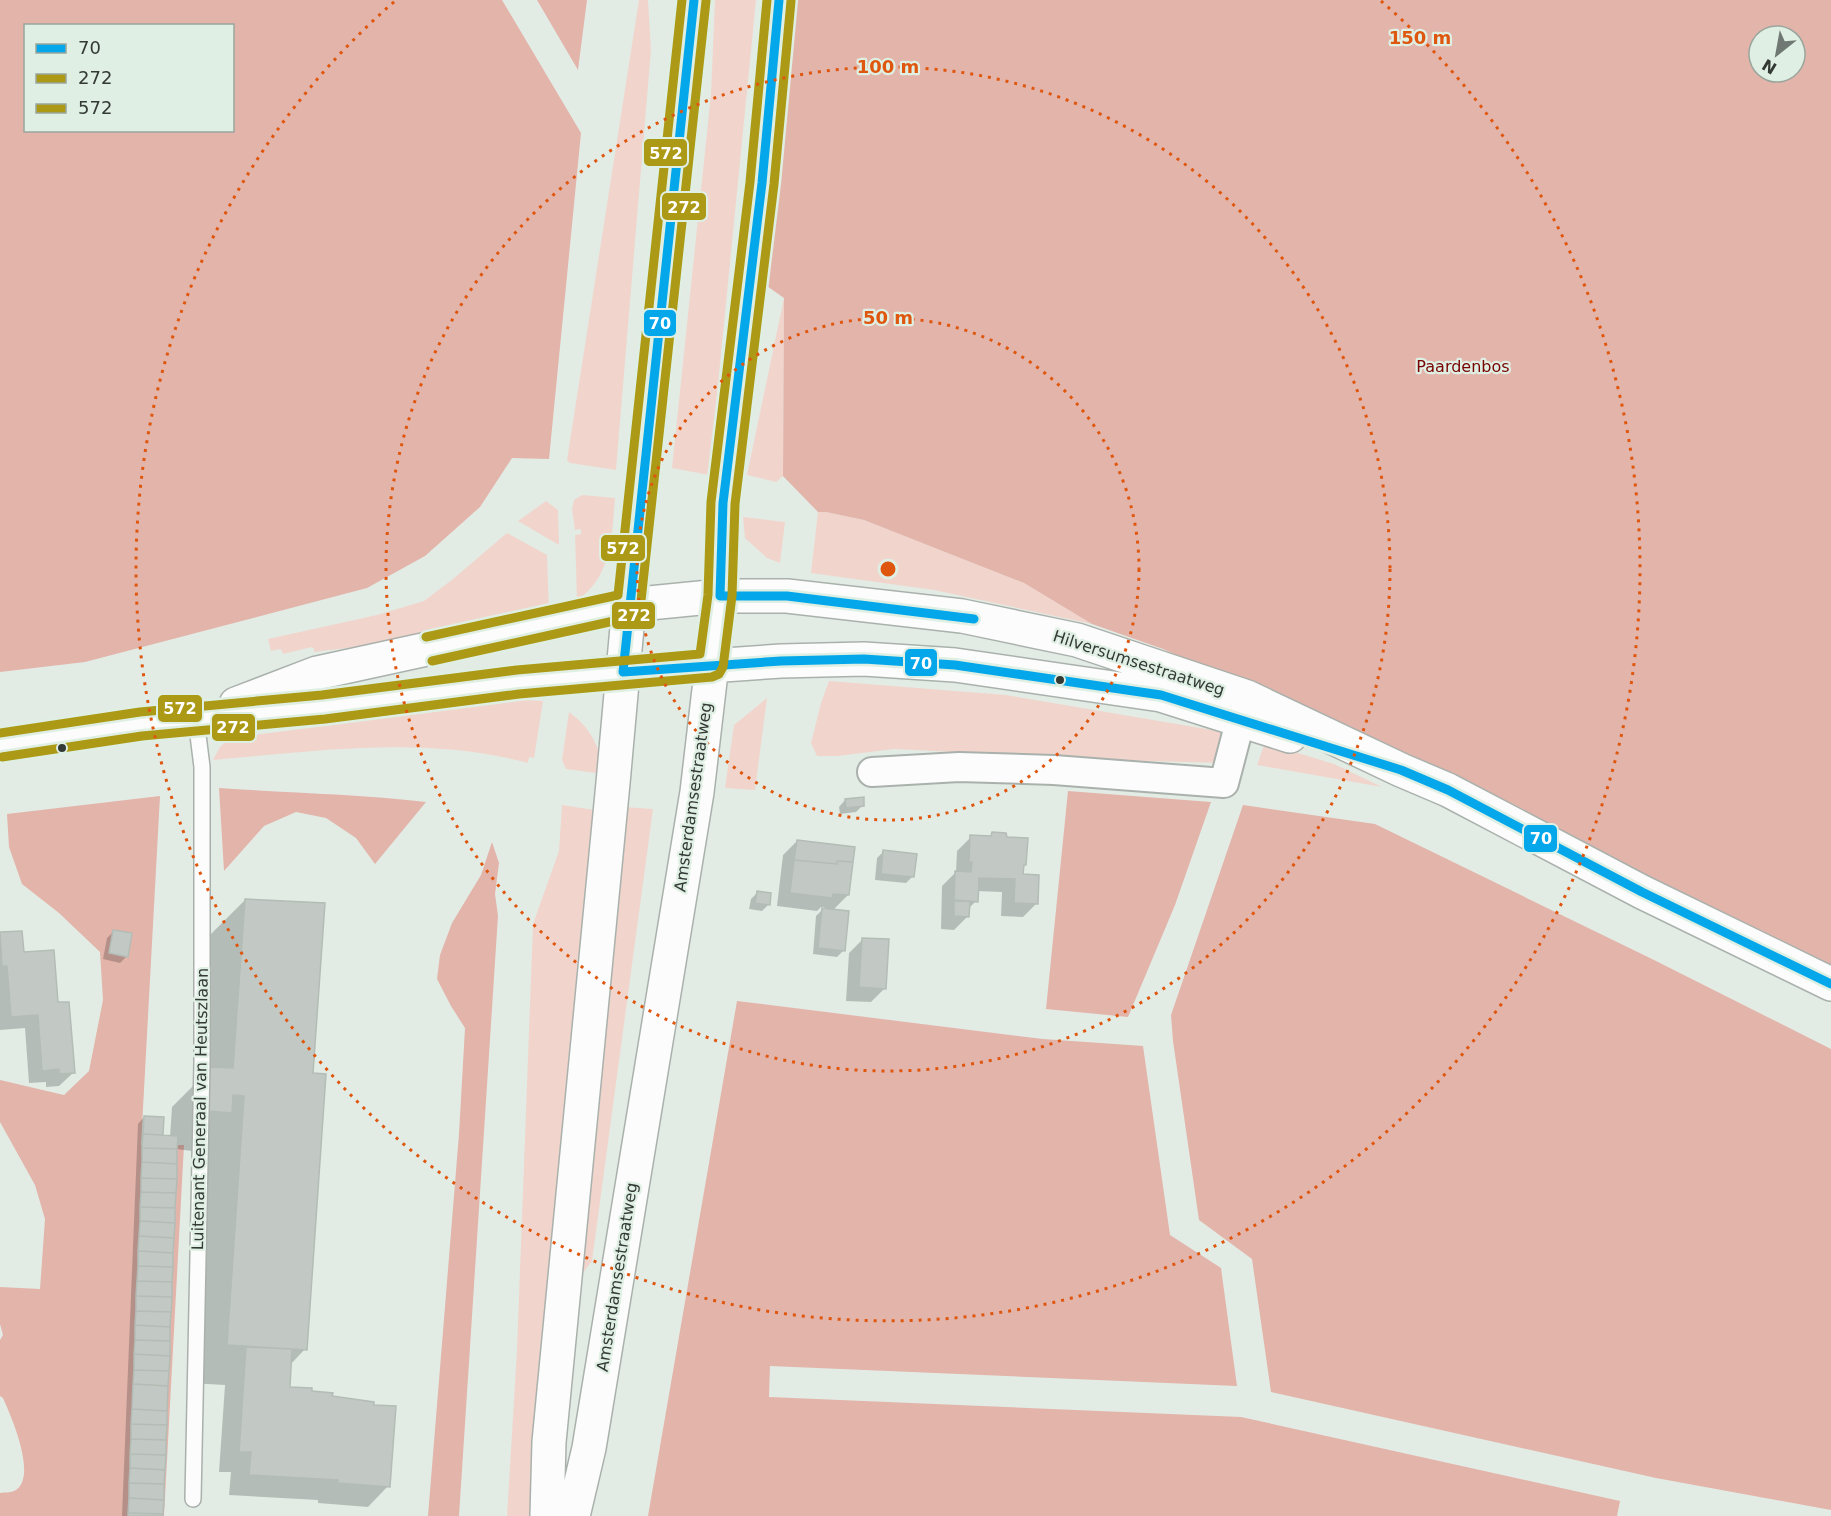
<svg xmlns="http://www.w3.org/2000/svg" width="1831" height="1516" viewBox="0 0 1831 1516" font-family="'DejaVu Sans',sans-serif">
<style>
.green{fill:#f1d5cc}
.forest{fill:#e3b4aa;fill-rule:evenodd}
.shadow{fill:#0003}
.building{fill:#c2c9c4;stroke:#b4bcb6;stroke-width:1.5}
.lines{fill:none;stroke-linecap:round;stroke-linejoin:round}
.lane-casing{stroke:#aab1ac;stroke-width:18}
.street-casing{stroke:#aab1ac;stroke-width:32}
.secondary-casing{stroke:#aab1ac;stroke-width:36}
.primary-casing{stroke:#aab1ac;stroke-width:36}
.lane{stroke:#fbfcfb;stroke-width:15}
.street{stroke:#fbfcfb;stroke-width:28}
.secondary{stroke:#fbfcfb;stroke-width:33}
.primary{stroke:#fbfcfb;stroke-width:33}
.bus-1-casing{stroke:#dfefe3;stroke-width:14}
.bus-2-casing{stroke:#dfefe3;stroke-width:14}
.bus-3-casing{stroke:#dfefe3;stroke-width:14}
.bus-1{stroke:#05a7eb;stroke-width:9}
.bus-2{stroke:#ac9915;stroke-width:9}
.bus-3{stroke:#ac9915;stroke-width:9}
.ring{fill:none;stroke:#df570e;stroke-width:3;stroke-dasharray:3 6}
.bus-dot{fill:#333935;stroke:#dfefe3;stroke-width:2}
.labels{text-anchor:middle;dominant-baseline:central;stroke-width:4.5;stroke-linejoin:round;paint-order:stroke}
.park-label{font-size:16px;fill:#780302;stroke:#dfefe3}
.street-label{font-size:16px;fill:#333935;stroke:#dfefe3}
.centre{fill:#df570e;stroke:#dfefe3;stroke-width:3}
.ring-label{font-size:18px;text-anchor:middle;font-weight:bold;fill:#df570e;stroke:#dfefe3;stroke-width:4.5;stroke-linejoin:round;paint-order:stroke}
.line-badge{stroke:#dfefe3;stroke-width:2}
.badge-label{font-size:16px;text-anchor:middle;font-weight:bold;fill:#fff}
</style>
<rect width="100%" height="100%" fill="#e2ece5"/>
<!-- green -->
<path class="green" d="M639,0H648L651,50L616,470L570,463L567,460Z
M715,0H756L709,475L672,468L711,94Z
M784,298L783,476L776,482L747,475Z
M582,495L615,498C612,535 612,577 577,600L575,535L581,534V529L575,530L572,509L574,500Z
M546,501L558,510L559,545L518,521Z
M818,512H826L864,520L933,547L1024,583L1092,624L934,590L811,573Z
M743,517L785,522L780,563L767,558L745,538Z
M507,533L547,555L549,612L414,640L314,652V649L312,647L283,654L281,649L271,651L268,639L377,615L424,601L453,579Z
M829,681L1006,695L1230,733L1221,763L1115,760L894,749L838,756H817L811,743L821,703Z
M767,698L755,790L725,788L734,725Z
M525,700L543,701L534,758L529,757L528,763C424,735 319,751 213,760L220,747L230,738Z
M569,712C591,728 600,747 604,774L566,769L562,760Z
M1265,743L1334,764L1382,787L1257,765Z
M562,805L594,810L538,1435L529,1516H507L517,1350L533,924L559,851Z
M624,807L653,809L592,1261L579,1278Z"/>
<!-- forest -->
<path class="forest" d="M0,0H502L581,133L549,459L512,458L480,507L425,556L367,588L85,662L0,672ZM26,26H232V130H26Z
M537,0H587L578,70Z
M790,0H1831V965L1348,731L1163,649L1092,624L1024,583L864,520L826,512H818L783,476L784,298L764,284ZM1759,36H1795V72H1759Z
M219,788C288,793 357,794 426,802L375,864L356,838L326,818L296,812L264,826L224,871Z
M1068,791L1211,802L1175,905L1128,1017L1046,1009Z
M160,796L141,1145H184L164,1516H0V1493C4,1492 10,1493 14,1491C39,1479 11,1416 3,1398L0,1396V1340L3,1335L0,1324V1287L40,1289L45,1219L35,1185L0,1122V1080L64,1095L89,1071L103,1000L100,952L59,913L22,884L9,847L7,814Z
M1243,805L1375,824L1654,960L1831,1049V1510L1656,1478L1271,1392L1252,1259L1199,1220L1173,1041L1171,1015Z
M492,842L499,863L495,894L498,916L459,1516H428L459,1134L465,1028L451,1006L437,979L440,955L452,923L481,875Z
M737,1001L1043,1039L1143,1046L1170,1235L1221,1268L1237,1386L770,1366L769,1397L1241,1417L1620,1501L1617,1516H648Z"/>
<!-- shadow -->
<path class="shadow" d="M845,800L863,805L856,812L840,814L839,807Z
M992,834L1022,867V876L1037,903L1023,917L1001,916L1002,892L977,891L976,901L968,909V916L954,930L941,929L942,886L956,872L957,851L971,837L989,838Z
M797,841L848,895L832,911L844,950L837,957L813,954L816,916L825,907H821L817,911L777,906L783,855Z
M883,852L913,876L906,883L875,880L877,858Z
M757,893L769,904L762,911L749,909L751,899Z
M245,900L311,1075L305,1349L290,1365L288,1388L331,1397L388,1486L368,1507L318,1503V1500L229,1495L231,1472H219L225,1385L189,1383L206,1137L192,1151L176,1149L162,1516H122L138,1124L144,1117L162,1118L161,1137H170L172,1107L197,1082L207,938Z
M21,932L22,954L73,1073L59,1086L46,1087V1082L29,1083L25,1028L0,1030V934Z
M113,932L127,956L120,963L103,959L107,938Z
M863,939L885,988L871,1002L846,1001L849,953Z"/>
<!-- building -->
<path class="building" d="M864,797V806L846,808L845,799Z
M992,832L1006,833L1007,837L1028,838L1026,865H1024L1023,874L1039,875L1038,904L1014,903L1015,879L979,878L978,902L954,900L955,871L971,872L972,862H969L970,835L991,836Z
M797,840L855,847L853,862L837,861V864L794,860Z
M883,850L917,854L914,877L881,874Z
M794,860L837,864V861L853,862L849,895L833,894L832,898L790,893Z
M757,891L771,893L770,905L755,903Z
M245,899L325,903L313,1073L326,1074L307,1350L227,1345L244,1096L233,1095L232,1113L207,1111L210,1067L233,1068Z
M954,901H970L969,917L954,916Z
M822,908L849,911L845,951L818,948Z
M113,930L132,933L128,957L109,953Z
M22,931L24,952L54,950L58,1002H69L75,1073L59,1074V1069L42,1071L38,1015L11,1017L7,966H2L0,932Z
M862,938L889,939L886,989L859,987Z
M144,1116L164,1117L163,1135L143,1134Z
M143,1134L178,1136L177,1149L142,1148Z
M142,1148L177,1149V1164L142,1162Z
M142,1162L177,1164V1179L141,1178Z
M141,1178L177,1179L176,1193L141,1192Z
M141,1192L176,1193L175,1208L140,1207Z
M140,1207L175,1208V1223L140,1221Z
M140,1221L175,1223L174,1238L139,1236Z
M139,1236L174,1238L173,1253L138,1251Z
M138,1251L173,1253V1267L138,1266Z
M138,1266L173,1267L172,1282L137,1281Z
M137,1281L172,1282V1297L136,1296Z
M136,1296L172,1297L171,1312L136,1311Z
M136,1311L171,1312L170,1327L135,1325Z
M135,1325L170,1327V1341L135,1340Z
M135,1340L170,1341V1356L134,1354Z
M246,1347L292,1349L290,1387L312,1388V1391L333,1393L332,1396L374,1402V1405L396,1406L390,1487L338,1483V1480L249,1475L251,1452H239Z
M134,1354L170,1356L169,1371L134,1370Z
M134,1370L169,1371L168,1386L133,1384Z
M133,1384L168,1386L167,1411L132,1409Z
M132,1409L167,1411V1425L131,1424Z
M131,1424L167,1425L166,1440L131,1439Z
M131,1439L166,1440V1455L130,1454Z
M130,1454L166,1455L165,1470L130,1468Z
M130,1468L165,1470L164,1484L129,1483Z
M129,1483L164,1484V1500L129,1498Z
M129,1498L164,1500L163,1514L128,1513Z
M128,1513L163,1514V1516H128Z"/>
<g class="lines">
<!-- lane casing -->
<g class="lane-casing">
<path id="lane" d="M193,1499L202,1063V767L196,719"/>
</g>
<!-- street casing -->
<g class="street-casing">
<path id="street" d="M872,772L959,767L1054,770L1224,783L1246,699"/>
</g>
<!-- secondary casing -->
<g class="secondary-casing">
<path id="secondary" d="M236,704L317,673L629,605
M0,745L141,724L323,707L518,682L623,672"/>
</g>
<!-- primary casing -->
<g class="primary-casing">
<path id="primary" d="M629,605L720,596H787L962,616L1077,640L1247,697L1401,770L1448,790L1642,892L1831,984
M623,672L781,661L864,659L955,665L1161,695L1290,736
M547,1516L549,1442L613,783L629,605L694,0
M573,1516L589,1448L697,792L720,596L723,503L762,183L779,0"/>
</g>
<!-- lane -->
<use href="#lane" class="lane"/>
<!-- street -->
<use href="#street" class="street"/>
<!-- secondary -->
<use href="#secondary" class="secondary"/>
<!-- primary -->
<use href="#primary" class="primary"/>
<!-- bus-1 casing -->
<g class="bus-1-casing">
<path id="bus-1" d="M694,0L623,672L781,661L864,659L955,665L1161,695L1401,770L1448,790L1642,892L1831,984
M779,0L762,183L723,503L720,596H787L974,619"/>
</g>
<!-- bus-2 casing -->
<g class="bus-2-casing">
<path id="bus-2" d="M432,661L632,617L640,610L706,1
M2,757L142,736L325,719L519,694L712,677L719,674L723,667L732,596L735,504L774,184L791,1"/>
</g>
<!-- bus-3 casing -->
<g class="bus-3-casing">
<path id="bus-3" d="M426,637L618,595L682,0
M0,733L140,712L322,695L517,670L700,654L708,595L711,502L750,182L767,0"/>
</g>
<!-- bus-1 -->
<use href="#bus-1" class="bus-1"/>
<!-- bus-2 -->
<use href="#bus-2" class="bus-2"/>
<!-- bus-3 -->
<use href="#bus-3" class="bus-3"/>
</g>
<!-- distance rings -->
<g class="ring">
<circle cx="888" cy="569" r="251"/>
<circle cx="888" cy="569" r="502"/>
<path d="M1381 1A752 752 0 1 1 395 1"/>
</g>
<!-- markers -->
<g class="bus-dot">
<circle cx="1060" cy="680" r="5"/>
<circle cx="62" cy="748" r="5"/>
</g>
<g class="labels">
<!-- park labels -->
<g class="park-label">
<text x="1463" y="366">Paardenbos</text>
</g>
<!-- street labels -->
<g class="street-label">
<text transform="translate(1139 663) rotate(18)">Hilversumsestraatweg</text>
<text transform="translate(693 797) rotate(-82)">Amsterdamsestraatweg</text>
<text transform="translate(200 1109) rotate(-89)">Luitenant Generaal van Heutszlaan</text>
<text transform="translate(617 1277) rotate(-81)">Amsterdamsestraatweg</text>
</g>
</g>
<circle cx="888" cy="569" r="9" class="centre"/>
<g class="ring-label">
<text x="1420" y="44">150 m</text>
<text x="888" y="73">100 m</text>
<text x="888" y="324">50 m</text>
</g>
<g class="line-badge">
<rect x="643" y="138" width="45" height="29" rx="6" fill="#ac9915"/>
<rect x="661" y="192" width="46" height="29" rx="6" fill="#ac9915"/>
<rect x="643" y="309" width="34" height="28" rx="6" fill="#05a7eb"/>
<rect x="600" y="534" width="46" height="28" rx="6" fill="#ac9915"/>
<rect x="611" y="601" width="45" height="29" rx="6" fill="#ac9915"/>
<rect x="904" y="648" width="34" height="29" rx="6" fill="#05a7eb"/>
<rect x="157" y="694" width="46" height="29" rx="6" fill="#ac9915"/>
<rect x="211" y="713" width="45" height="29" rx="6" fill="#ac9915"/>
<rect x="1523" y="824" width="35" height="29" rx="6" fill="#05a7eb"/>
</g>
<g class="badge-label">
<text x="666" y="159">572</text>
<text x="684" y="213">272</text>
<text x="660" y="329">70</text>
<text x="623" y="554">572</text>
<text x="634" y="621">272</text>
<text x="921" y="669">70</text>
<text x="180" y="714">572</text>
<text x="233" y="733">272</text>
<text x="1541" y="844">70</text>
</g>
<!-- legend -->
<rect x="24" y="24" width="210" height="108" fill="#dfefe3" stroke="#9aa69d" stroke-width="1.5"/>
<rect x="36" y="44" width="30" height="9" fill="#05a7eb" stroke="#9aa69d" stroke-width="1.5"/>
<text x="78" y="54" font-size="18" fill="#333935">70</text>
<rect x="36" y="74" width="30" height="9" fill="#ac9915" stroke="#9aa69d" stroke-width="1.5"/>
<text x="78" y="84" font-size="18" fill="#333935">272</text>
<rect x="36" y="104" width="30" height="9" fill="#ac9915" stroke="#9aa69d" stroke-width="1.5"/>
<text x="78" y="114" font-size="18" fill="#333935">572</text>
<!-- north arrow -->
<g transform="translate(1777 54) rotate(211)"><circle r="28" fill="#dfefe3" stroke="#9aa69d" stroke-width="1.5"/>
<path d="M0-4.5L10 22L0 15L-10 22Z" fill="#707873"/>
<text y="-9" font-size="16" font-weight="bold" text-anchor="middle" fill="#333935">N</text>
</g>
</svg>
